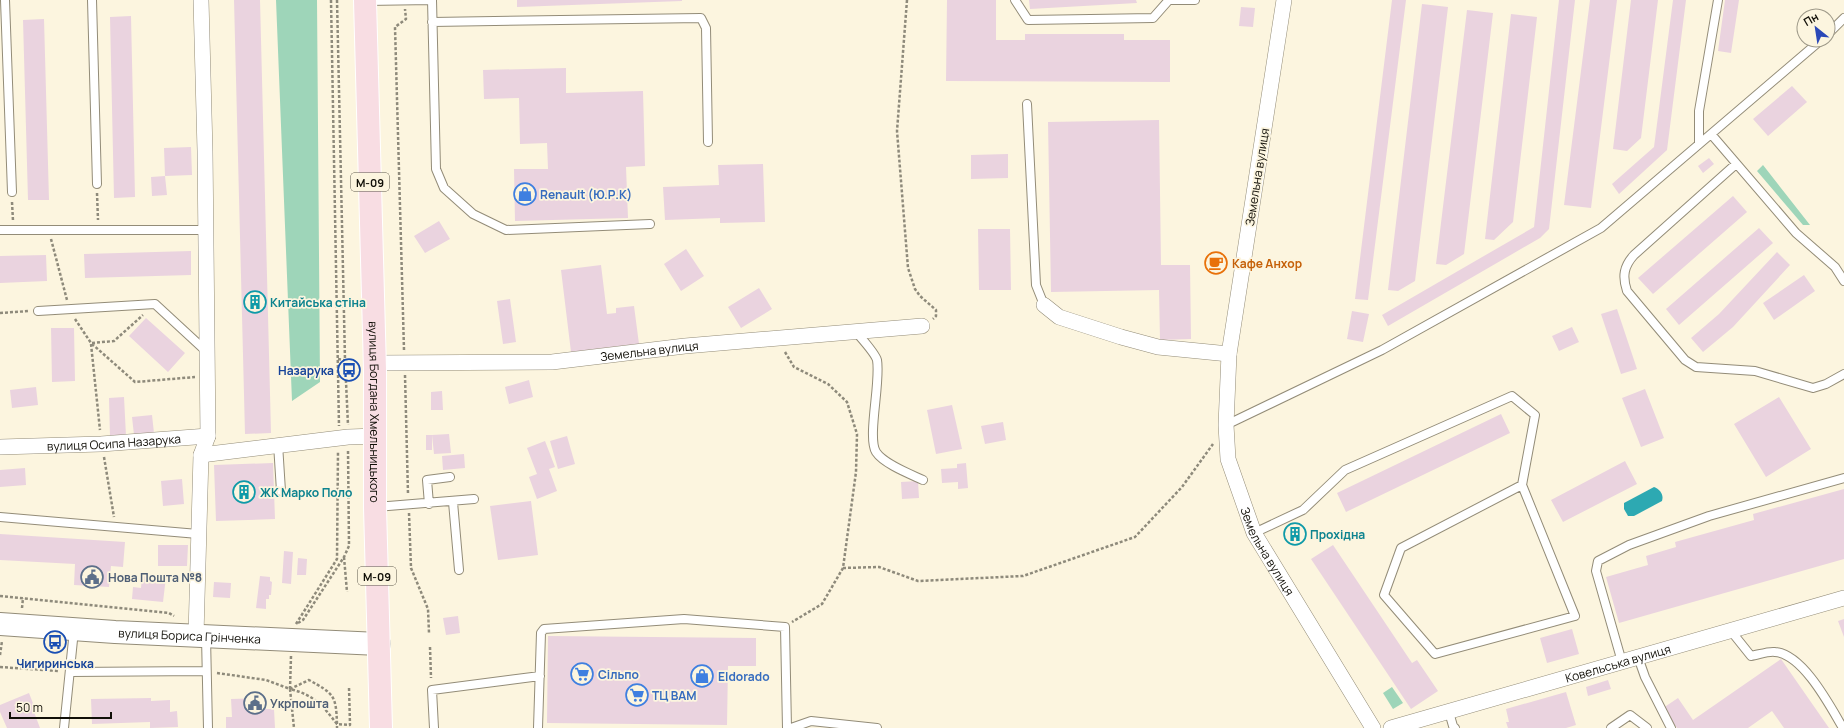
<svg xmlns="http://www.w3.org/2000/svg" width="1844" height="728" viewBox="0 0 1844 728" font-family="Manrope,sans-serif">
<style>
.green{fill:#9ed5b9}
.water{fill:#2da9b2}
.building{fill:#ead3df}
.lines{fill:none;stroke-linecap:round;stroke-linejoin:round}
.lane-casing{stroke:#938c78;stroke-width:10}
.street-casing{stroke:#938c78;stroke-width:16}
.secondary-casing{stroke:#938c78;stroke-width:24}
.primary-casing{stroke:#fff;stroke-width:24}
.path{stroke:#8e8a7b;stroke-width:2.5;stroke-dasharray:3 2;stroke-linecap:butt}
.lane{stroke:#fff;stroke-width:8}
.street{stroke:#fff;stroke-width:15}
.secondary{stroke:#fff;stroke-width:22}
.primary{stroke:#f8dde3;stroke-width:22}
.labels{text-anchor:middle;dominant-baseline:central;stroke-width:3.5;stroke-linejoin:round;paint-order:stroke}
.shield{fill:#fcf5df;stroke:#585448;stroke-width:1}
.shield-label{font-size:11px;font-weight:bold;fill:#110f08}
.street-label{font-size:12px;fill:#110f08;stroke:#fcf5df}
.shop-label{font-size:12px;font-weight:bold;fill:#366cbe;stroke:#fcf5df;text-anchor:start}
.food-label{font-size:12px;font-weight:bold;fill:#c56008;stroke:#fcf5df;text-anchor:start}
.culture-label{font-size:12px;font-weight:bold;fill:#0d838f;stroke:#fcf5df;text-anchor:start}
.transit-label{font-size:12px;font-weight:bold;fill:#164399;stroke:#fcf5df;text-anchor:end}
.service-label{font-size:12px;font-weight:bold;fill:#4e5e75;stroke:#fcf5df;text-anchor:start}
</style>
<rect width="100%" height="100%" fill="#fcf5df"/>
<!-- green -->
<path class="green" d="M276,0H317L320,382L292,401Z
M1763,165L1810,225H1803L1757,171Z
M1392,687L1403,703L1393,709L1383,693Z"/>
<!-- water -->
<path class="water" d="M1654,487C1660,489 1664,495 1662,501L1634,516H1628L1624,509V503Z"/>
<!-- building -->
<path class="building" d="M234,0H260L271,433L245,434Z
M517,0H682V1L517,7Z
M947,0H996V40H1025V34H1124V40H1170V82L946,81Z
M1029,0H1136L1137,3L1030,9Z
M1392,0H1406L1368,300L1355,299Z
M1559,0H1575L1549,229L1540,238L1388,326L1382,315L1534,227Z
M1590,0H1617L1591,208L1564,205Z
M1631,0H1658L1641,138L1627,151L1613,149Z
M1673,0H1686L1667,150L1619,194L1612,184L1654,147Z
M1725,0H1739L1731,53L1718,51Z
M1422,4L1448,7L1415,281L1398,291L1388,290Z
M1241,7L1255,8L1253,27L1239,26Z
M1467,10L1493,13L1464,254L1446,265L1436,264Z
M1511,14L1537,17L1513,222L1494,240L1485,239Z
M131,16L135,197L114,198L110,17Z
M44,19L49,200H28L23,20Z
M566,68V93L643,91L645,166L626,167L628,218L515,221L514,169H548L547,143L520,144L519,98L484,99L483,70Z
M1792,86L1807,102L1768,136L1753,119Z
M1159,120L1161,265H1190L1191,339L1160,340L1159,290L1051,292L1048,122Z
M191,147L192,175L165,176L164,148Z
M1008,154V178L971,179V155Z
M1709,158L1714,164L1703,173L1698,166Z
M763,164L765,222L720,223V218L665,220L663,187L719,185L718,165Z
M165,176L167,195L152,196L151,177Z
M1733,196L1747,212L1653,294L1638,278Z
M439,221L450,239L425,253L414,236Z
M1759,228L1773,243L1679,325L1666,309Z
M978,229H1010L1011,290H979Z
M686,249L704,276L681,291L664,264Z
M191,251V275L85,278L84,254Z
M1777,252L1790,265L1733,327L1703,352L1691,338L1719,314Z
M46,255L47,281L0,283V256Z
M601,265L607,314L616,313V308L634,306L639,344L571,352L561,270Z
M1804,275L1815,291L1774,320L1763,303Z
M759,288L772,309L741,328L728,307Z
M510,299L516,342L503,344L497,301Z
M1617,309L1637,369L1621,374L1601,314Z
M1352,311L1369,314L1363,342L1347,339Z
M146,318L185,353L168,372L129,336Z
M1572,327L1579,342L1559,351L1552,336Z
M51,328H74L75,381L52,382Z
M529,380L533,397L509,404L505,387Z
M36,387L38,405L12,408L10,390Z
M1645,389L1664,438L1641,447L1622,398Z
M442,391L443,410H431V392Z
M124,397L126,436L110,437L109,398Z
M1779,397L1811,449L1766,477L1734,424Z
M952,405L962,449L936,454L927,410Z
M1501,414L1510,433L1346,512L1337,493Z
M152,415L154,433L134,435L132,417Z
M1003,422L1006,440L985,444L981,426Z
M449,434L451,453L434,454L432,435Z
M426,435H432V450H426Z
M567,436L575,464L558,469L550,441Z
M545,441L555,467L549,469L557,491L537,499L529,477L537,474L527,448Z
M464,454L465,468L443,470L442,456Z
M1625,461L1637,484L1563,522L1551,500Z
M273,463L275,519L216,521L214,465Z
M966,463L968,488L958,489V482L942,483L941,469L957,468V464Z
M25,468L26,485L0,487V470Z
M182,479L184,504L163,506L161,481Z
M918,481L919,498L902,499L901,482Z
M1844,489V559L1619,623L1606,577L1648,565L1646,556L1676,547L1675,542L1754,520L1753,514Z
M531,501L538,555L498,560L490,506Z
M1295,527L1301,538L1294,541L1288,531Z
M0,534L125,542L123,567L111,566L109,587L74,585L75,564L0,560Z
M158,545H188L187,566H158Z
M1333,545L1412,663L1417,660L1438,691L1411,709L1311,559Z
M284,551L293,552L291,584L282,583Z
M298,558L307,559L306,575H297Z
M142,575L166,577L163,602L132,599L133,587L141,588Z
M260,576L270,577V581L272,582L271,595H269V599H266V609L256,608Z
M214,582L231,583L230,598L213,597Z
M458,616L460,633L446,635L443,618Z
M1844,619V637L1838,621Z
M1572,629L1579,654L1547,663L1540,638Z
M548,636L756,638V666H728L727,725L547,723Z
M1781,659L1829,728H1784L1772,711L1748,728H1677L1663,708L1678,698L1693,720Z
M1608,680L1611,689L1588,696L1586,687Z
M1566,692L1576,725L1566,728H1508L1506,722H1509L1506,709Z
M29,693L36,711L34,712L40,728H7L0,712V705Z
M151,698V701L170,700V712L177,711L178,727L150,728V722L92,724L91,699Z
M263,698V709H274L275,728H226V717H232L231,699Z"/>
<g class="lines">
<!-- lane casing -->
<g class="lane-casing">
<path id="lane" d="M5,0L12,192
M92,0L97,184
M432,0L436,169L444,188L473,214L506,230L650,224
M1015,0L1028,20L1153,18L1168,1
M1168,0H1195
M366,1L432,0
M432,22L701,18L706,28L708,142
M1828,34L1844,18
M1027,104L1036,285L1044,305
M1711,134L1796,233L1835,267L1844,281
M1699,144V111L1718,0
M1736,164L1634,255C1624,266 1622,276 1627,291L1685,360L1696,367L1755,371L1813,388L1826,384L1844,374
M0,230H205
M38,311L155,304L207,352
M857,333C862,339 875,353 877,360C881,382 867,437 876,452C884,464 910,474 923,480
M1226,425L1382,350L1601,228L1821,40
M278,444L281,491
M453,502L459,570
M429,504L427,480L450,477
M376,507L474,499
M0,517L198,534
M1254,533L1303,510L1345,470L1512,396L1535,415L1522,485L1575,616L1435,654L1384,595L1401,548L1522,485
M1731,631L1751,656C1758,655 1768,651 1775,652C1803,654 1830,706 1843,728
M206,637L208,728
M1638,657L1645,677L1671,728
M1622,662L1596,571L1598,561L1629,545L1709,516L1844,478
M70,672L206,671
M1449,712L1453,726L1455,728
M64,728L74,630
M434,728L432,690L540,676
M538,728L541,633L544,629L684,619L785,627L787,728
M791,728L811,721L877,728
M1611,728L1630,715L1647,728"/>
</g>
<!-- street casing -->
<g class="street-casing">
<g id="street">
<path id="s1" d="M1284,0L1229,354L1226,425L1228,459L1254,533L1373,728"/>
<path d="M1044,305L1059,317L1121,337L1158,347L1229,354"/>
<path id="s2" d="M375,363L552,362L685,346L922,326"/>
<path id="s3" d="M0,447L101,444L208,436"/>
<path d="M201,455L348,437L376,436"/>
<path d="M196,635L201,455L208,436L205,151L201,0"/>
<path id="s4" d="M1391,728L1844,598"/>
</g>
</g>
<!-- secondary casing -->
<g class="secondary-casing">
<g id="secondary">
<path id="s5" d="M0,624L115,632L379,644"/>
</g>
</g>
<!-- primary casing -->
<g class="primary-casing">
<g id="primary">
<path id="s6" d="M365,0L375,370V507L381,728"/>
</g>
</g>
<!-- path -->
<path class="path" d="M331,0L339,426
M337,0L345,360L348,425
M907,0L897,131L908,268L915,289L920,296L936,310V316L933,319
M97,193L98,220
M12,202L13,221
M51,239L67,300
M0,313L29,311
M75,319L91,343L135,382L195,377
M92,343L114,341L143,315
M91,344L100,430
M404,350L395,27L406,19L405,9
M785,352L794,367L828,384L847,402L857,434L856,472L843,568L822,604L792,622
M338,359L348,361
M405,375L408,494
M104,457L114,517
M409,513L411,568L428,609L429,633
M344,557L347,592
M843,568L879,567L918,581L1023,576L1135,537L1182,487L1213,444
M0,596L169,613L174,616
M22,608L23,598
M298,623L303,620L344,557L349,546L348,450
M296,624L337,559L338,451
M430,647L431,678
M0,655L2,641
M291,656L290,689C314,695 322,705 337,724V728
M0,667L59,671
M217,673L266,680L290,689L309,680C334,694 336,695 337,724L350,725L349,687
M290,689L294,728"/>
<!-- lane -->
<use href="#lane" class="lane"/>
<!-- street -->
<use href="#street" class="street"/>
<!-- secondary -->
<use href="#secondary" class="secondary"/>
<!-- primary -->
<use href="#primary" class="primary"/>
</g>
<!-- icons -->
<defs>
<g id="shop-ring" transform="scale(1.15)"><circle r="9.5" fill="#fcf5df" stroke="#3f7fe0" stroke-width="1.5"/><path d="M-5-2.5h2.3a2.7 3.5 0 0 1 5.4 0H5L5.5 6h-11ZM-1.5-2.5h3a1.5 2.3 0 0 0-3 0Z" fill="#3f7fe0"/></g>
<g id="cafe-ring" transform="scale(1.15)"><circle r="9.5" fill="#fcf5df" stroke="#e8710a" stroke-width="1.5"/><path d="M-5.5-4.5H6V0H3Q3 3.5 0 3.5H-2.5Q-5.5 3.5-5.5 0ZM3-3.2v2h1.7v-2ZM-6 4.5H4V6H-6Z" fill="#e8710a"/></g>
<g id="building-ring" transform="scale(1.15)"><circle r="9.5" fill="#fcf5df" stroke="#0f9aa8" stroke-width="1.5"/><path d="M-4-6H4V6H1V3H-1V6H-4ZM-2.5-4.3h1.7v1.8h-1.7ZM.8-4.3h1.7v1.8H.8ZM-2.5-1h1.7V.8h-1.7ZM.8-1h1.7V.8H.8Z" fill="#0f9aa8"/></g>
<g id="bus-ring" transform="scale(1.15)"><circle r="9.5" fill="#fcf5df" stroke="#1a4fb4" stroke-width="1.5"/><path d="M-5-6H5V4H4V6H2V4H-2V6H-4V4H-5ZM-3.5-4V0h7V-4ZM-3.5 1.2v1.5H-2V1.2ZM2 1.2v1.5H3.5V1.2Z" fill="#1a4fb4"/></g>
<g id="civic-ring" transform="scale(1.15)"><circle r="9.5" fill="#fcf5df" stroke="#5c6f8a" stroke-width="1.5"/><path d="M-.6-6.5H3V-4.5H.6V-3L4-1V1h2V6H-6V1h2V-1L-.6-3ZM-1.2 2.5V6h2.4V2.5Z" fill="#5c6f8a"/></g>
<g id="supermarket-ring" transform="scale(1.15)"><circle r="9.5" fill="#fcf5df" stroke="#3f7fe0" stroke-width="1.5"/><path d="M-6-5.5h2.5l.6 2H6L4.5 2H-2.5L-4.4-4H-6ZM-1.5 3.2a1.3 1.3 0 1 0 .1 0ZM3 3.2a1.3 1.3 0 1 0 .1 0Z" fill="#3f7fe0"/></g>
</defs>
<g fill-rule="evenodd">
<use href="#shop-ring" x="525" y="194"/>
<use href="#cafe-ring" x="1216" y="263"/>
<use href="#building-ring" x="255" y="302"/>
<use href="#bus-ring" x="349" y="370"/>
<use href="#building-ring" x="244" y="492"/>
<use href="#building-ring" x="1295" y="534"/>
<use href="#civic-ring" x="92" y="577"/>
<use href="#bus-ring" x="55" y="642"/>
<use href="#supermarket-ring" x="582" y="674"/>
<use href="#shop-ring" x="702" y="676"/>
<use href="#supermarket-ring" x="637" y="695"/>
<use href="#civic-ring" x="255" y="703"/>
</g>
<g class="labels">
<!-- shield labels -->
<g class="shield">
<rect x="351" y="173" width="38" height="18" rx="3"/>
<rect x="358" y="567" width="38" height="18" rx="3"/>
</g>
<g class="shield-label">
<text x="370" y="182">М-09</text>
<text x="377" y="576">М-09</text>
</g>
<!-- street labels -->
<g class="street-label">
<text transform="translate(1257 177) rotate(-81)">Земельна вулиця</text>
<text stroke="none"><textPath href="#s2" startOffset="275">Земельна вулиця</textPath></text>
<text stroke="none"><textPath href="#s6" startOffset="412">вулиця Богдана Хмельницького</textPath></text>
<text stroke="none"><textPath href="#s3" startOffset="114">вулиця Осипа Назарука</textPath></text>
<text stroke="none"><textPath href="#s1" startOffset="564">Земельна вулиця</textPath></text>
<text stroke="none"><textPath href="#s5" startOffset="190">вулиця Бориса Грінченка</textPath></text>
<text stroke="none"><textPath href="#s4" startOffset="236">Ковельська вулиця</textPath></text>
</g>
<!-- shop labels -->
<g class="shop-label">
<text x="540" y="194">Renault (Ю.Р.К)</text>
<text x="598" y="674">Сільпо</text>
<text x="718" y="676">Eldorado</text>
<text x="652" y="695">ТЦ ВАМ</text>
</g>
<!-- food labels -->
<g class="food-label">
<text x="1232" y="263">Кафе Анхор</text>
</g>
<!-- culture labels -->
<g class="culture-label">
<text x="270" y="302">Китайська стіна</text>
<text x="260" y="492">ЖК Марко Поло</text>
<text x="1310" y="534">Прохідна</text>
</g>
<!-- transit labels -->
<g class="transit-label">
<text x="334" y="370">Назарука</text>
<text x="55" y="663" text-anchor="middle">Чигиринська</text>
</g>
<!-- service labels -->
<g class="service-label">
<text x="108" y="577">Нова Пошта №8</text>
<text x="270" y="703">Укрпошта</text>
</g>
</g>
<!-- north arrow -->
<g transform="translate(1816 28) rotate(330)"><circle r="19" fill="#fcf5df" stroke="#9e9989"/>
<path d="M0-3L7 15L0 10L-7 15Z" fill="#2b48b8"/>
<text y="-6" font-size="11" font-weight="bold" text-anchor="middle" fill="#110f08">Пн</text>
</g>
<!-- scale -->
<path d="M10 712v6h101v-6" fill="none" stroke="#110f08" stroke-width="2"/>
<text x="16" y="712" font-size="12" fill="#110f08" stroke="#fcf5df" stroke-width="3" paint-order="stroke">50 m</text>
</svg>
